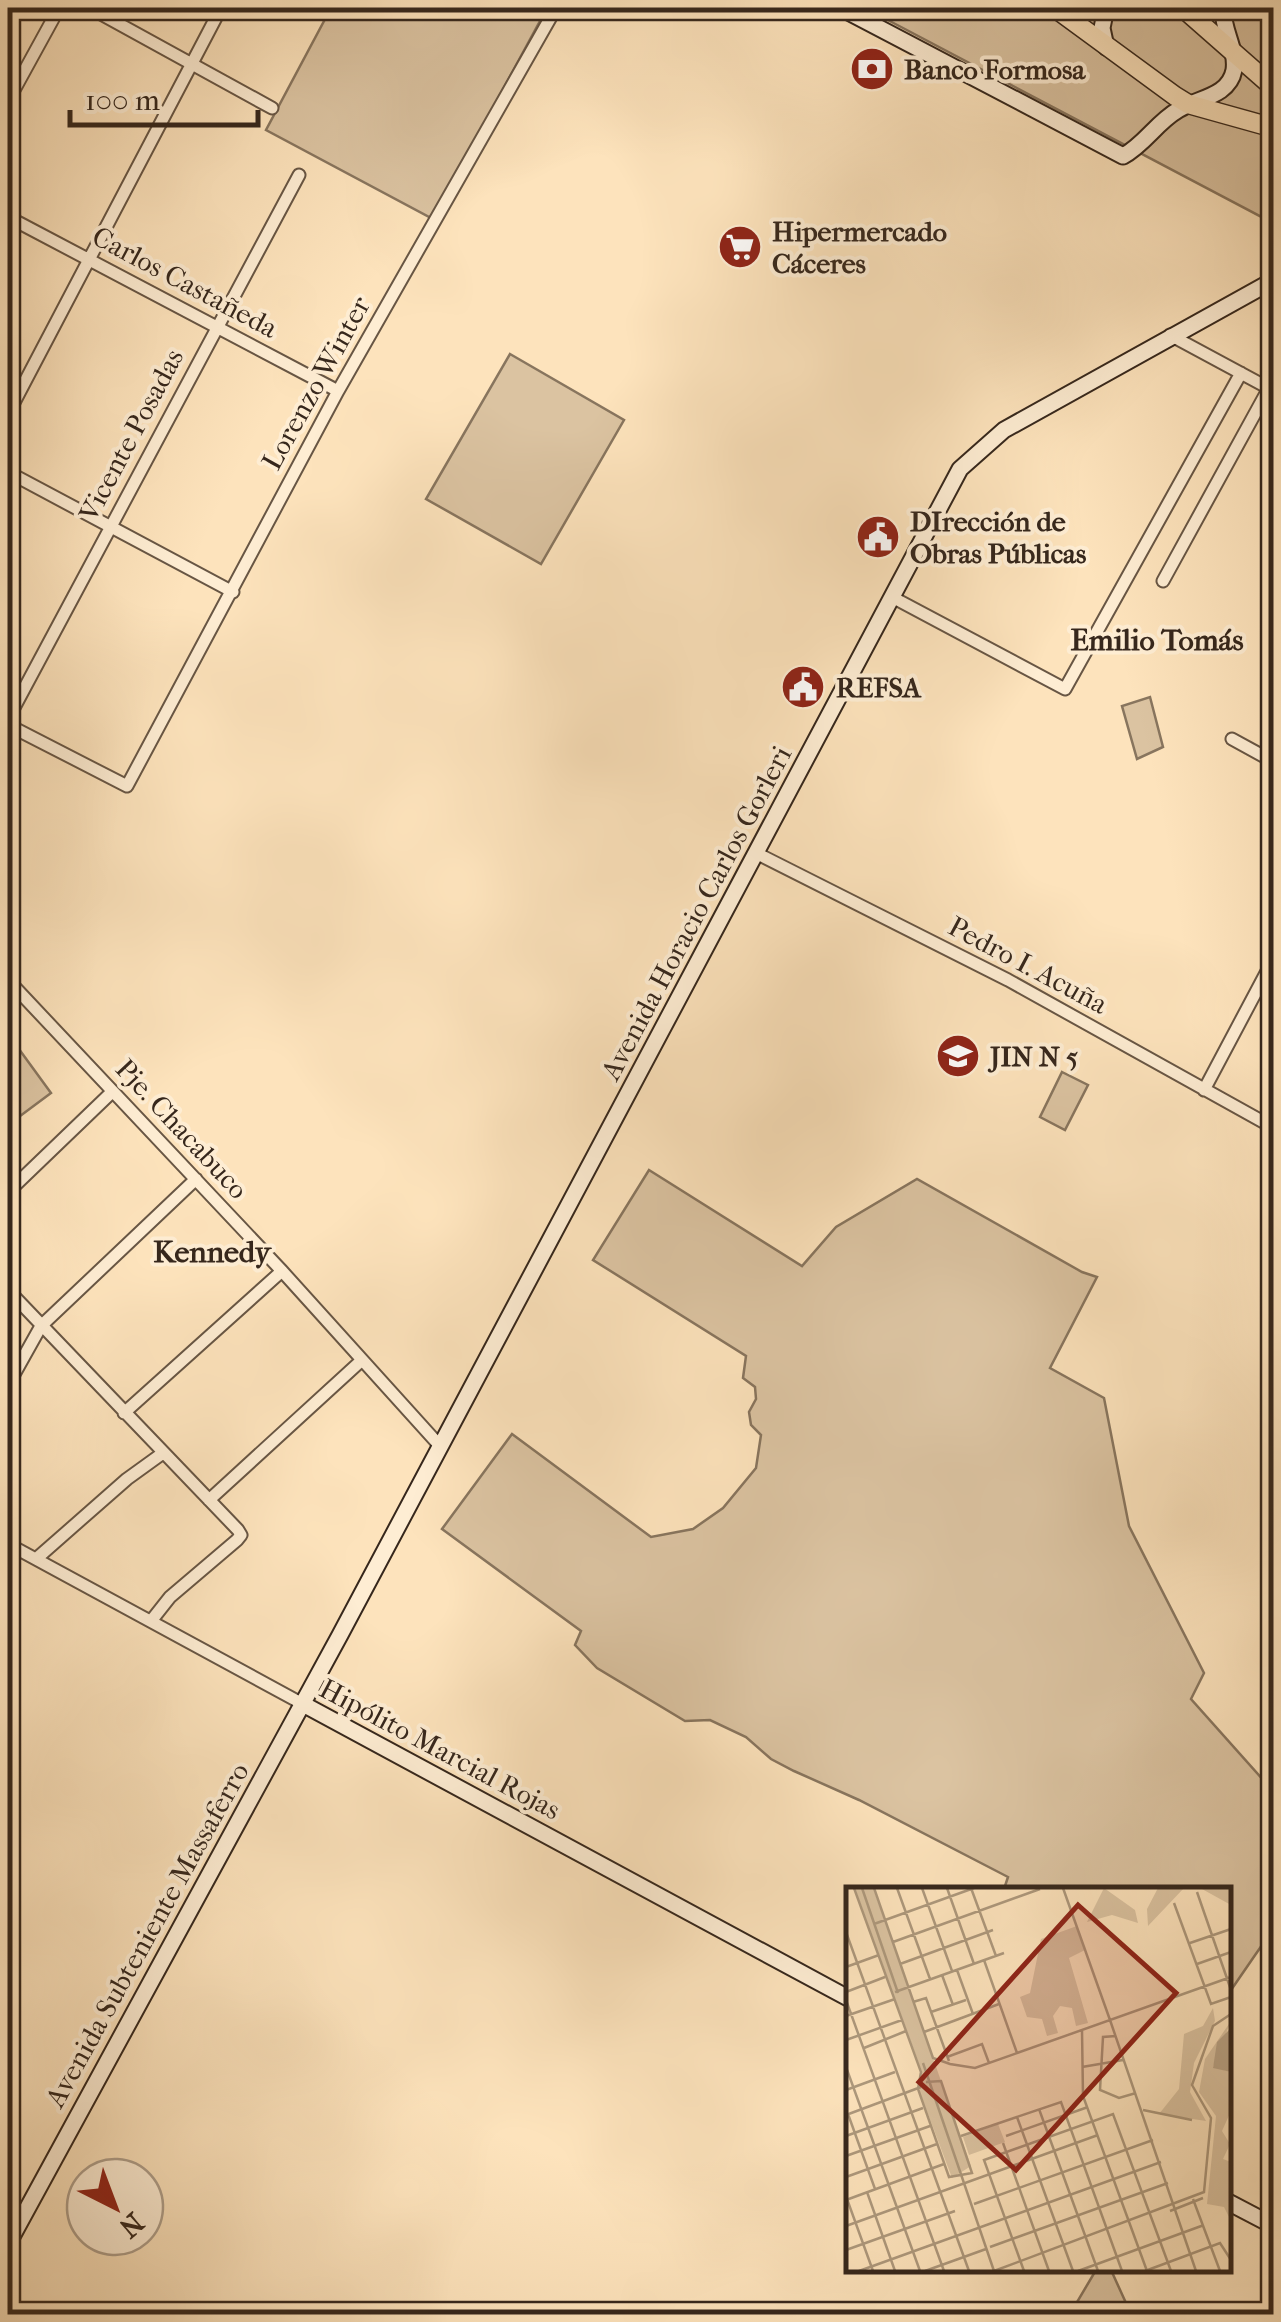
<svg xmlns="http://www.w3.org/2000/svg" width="1281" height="2322" viewBox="0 0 1281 2322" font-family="'IM FELL French Canon',serif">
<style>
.green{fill:#dbc3a1;stroke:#88755e;stroke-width:2.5}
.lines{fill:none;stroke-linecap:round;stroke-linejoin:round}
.minor-casing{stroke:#685644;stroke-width:15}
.secondary-casing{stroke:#36271c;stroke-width:19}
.primary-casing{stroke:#36271c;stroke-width:21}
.minor{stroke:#feedd3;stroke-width:11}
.secondary{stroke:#feedd3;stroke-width:15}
.primary{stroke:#fde3bc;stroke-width:18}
.labels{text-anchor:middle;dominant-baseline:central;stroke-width:8;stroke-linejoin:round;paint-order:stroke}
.poi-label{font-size:28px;font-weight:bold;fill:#36271c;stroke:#feedd3;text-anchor:start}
.street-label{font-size:28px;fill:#36271c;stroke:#feedd3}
.neighbourhood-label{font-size:30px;font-weight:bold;fill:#36271c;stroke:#feedd3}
.inset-road{fill:none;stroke:#ad987c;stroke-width:2.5}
.view{fill:#8f2418;fill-opacity:0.15;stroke:#8f2418;stroke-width:5}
.inset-edge{fill:none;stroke:#36271c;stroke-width:5}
</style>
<rect width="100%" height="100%" fill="#fde3bc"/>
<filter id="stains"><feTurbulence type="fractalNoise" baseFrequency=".002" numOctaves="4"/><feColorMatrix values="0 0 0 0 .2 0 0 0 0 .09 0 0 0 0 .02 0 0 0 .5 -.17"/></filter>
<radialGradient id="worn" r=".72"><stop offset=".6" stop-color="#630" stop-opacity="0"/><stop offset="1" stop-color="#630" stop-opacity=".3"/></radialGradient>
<!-- green -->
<path class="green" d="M331,8H547L433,219L266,130Z
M865,8H1266L1274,19L1273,223Z
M510,354L624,420L541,564L426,499Z
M1150,697L1163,747L1137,759L1122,706Z
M8,1034L51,1093L8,1125Z
M1062,1072L1088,1085L1065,1130L1040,1117Z
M649,1170L802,1266L836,1227L917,1179L1082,1272L1097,1277L1050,1368L1104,1398L1129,1526L1204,1673L1191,1699L1273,1791V1929L1229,1993L1228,1890L1004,1889L1008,1877L859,1800L794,1771L771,1759L746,1737L710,1720L685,1721L597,1668L575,1645L581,1631L442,1529L512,1434L651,1537L693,1529L723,1508L756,1468L761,1435L751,1425L749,1412L756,1399L755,1387L743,1378L746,1356L593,1260Z
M1096,2270H1111L1131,2314H1070Z"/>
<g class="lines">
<!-- minor casing -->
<g class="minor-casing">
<path id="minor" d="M90,8L272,108
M8,101L59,8
M8,217L338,391
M1170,335L1274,391
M8,414L221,8
M8,472L233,592
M1163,581L1269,388
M892,597L1065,689L1241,373
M8,719L299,175
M8,725L127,786L338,391L556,8
M1232,739L1274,762
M756,853L1008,980L1274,1128
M8,980L282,1271L440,1446
M1204,1090L1274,958
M8,1192L112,1092
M8,1290L238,1530L241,1535L237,1540L170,1597L151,1621
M8,1385L41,1326L196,1179
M124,1413L282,1271
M209,1500L362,1360
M8,1544L301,1703
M36,1559L127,1479L163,1453"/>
</g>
<!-- secondary casing -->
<g class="secondary-casing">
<path id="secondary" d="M841,8L1123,156C1144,145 1157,122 1178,110C1197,98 1229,97 1234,70C1237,49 1222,29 1223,8
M1106,47L1102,28L1106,8
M301,1703L848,1998
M1228,2202L1274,2226
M8,2244L340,1635L960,469L1004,430L1274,280"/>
</g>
<!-- primary casing -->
<g class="primary-casing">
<path id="primary" d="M1055,8L1175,96L1188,104L1274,128
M1183,8L1274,88"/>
</g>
<!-- minor -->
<use href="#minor" class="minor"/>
<!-- secondary -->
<use href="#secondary" class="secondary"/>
<!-- primary -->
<use href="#primary" class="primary"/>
</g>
<!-- icons -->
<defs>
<g id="bank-disc" transform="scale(2.25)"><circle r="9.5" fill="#8f2418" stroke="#feedd3"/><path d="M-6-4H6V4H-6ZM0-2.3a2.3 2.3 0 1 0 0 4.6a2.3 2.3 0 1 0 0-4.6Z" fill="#fff"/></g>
<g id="supermarket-disc" transform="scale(2.25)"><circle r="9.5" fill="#8f2418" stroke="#feedd3"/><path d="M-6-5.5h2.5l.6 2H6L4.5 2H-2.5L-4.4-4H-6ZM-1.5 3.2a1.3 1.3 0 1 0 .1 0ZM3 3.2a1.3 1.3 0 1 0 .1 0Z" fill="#fff"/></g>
<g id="civic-disc" transform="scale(2.25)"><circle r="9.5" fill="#8f2418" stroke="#feedd3"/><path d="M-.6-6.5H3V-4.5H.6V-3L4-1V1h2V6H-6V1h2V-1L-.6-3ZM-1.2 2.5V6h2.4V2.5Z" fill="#fff"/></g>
<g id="school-disc" transform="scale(2.25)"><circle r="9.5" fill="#8f2418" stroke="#feedd3"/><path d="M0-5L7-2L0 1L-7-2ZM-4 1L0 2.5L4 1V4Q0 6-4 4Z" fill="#fff"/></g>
</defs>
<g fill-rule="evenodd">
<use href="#bank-disc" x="872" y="69"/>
<use href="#supermarket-disc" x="740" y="247"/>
<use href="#civic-disc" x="878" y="537"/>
<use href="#civic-disc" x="803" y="687"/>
<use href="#school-disc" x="958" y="1056"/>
</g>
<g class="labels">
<!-- poi labels -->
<g class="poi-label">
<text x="904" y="69">Banco Formosa</text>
<text x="772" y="231">Hipermercado<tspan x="772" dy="32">Cáceres</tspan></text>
<text x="910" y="521">DIrección de<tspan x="910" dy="32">Obras Públicas</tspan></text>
<text x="836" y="687">REFSA</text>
<text x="990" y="1056">JIN N 5</text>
</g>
<!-- street labels -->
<g class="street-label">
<text transform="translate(185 282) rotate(28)">Carlos Castañeda</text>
<text transform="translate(316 383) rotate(-61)">Lorenzo Winter</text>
<text transform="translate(131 435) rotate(-62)">Vicente Posadas</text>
<text transform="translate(696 913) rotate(-62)">Avenida Horacio Carlos Gorleri</text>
<text transform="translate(1028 965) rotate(28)">Pedro I. Acuña</text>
<text transform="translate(182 1129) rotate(47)">Pje. Chacabuco</text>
<text transform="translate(440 1749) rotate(28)">Hipólito Marcial Rojas</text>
<text transform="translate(147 1935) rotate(-61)">Avenida Subteniente Massaferro</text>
</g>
<!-- neighbourhood labels -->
<g class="neighbourhood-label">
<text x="1157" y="640">Emilio Tomás</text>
<text x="212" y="1252">Kennedy</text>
</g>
</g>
<!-- overview -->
<g transform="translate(846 1887)">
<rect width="385" height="385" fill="#fde3bc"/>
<path d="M9,1H27L125,279L106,291L73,203L76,185ZM258,1L289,23L292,36L266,28L241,35ZM312,1H385V18L356,2L338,1L302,39L301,22ZM231,39L239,63L223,71L242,136L230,139L226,121L214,119L207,129L212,146L201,149L196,132L181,130L174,110L184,106L195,52ZM367,121L369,134L348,176L344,205L360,234L313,227L333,202L338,147L357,139ZM385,134L367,180L385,185V224L376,244L384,257L377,272L385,275V334L378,320L361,317L370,229L353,205L359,172ZM152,237L159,255L123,268L117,250Z" fill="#dbc3a1"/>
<path d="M385,141V185L367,181L371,155Z" fill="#b9a386"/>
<path class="inset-road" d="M8,1L75,185L72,202L103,290L126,286L95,194L80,195M16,1L52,106M28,1L87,171L104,177L129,181L385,90M51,1L84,92M76,1L106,84M101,1L128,77M125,1L150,69M217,1L264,133M351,5L385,103M328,16L365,117L385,110M28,37L128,1M0,45L123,384M47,55L194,2M344,56L385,42M138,73L171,166M54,77L147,43M351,77L385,65M0,80L33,68M111,83L127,127M96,88L107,118M0,105L39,90M49,105L158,66M0,113L98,384M67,115L80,111L103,174M85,125L120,113M0,129L49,112M264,133L350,384M236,143L237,209L301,384M78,145L153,117M270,149L257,150L254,203L273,211L290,206M0,153L56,133M18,161L60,144M101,170L136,157L143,176M77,176L148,384M0,180L74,384M236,180L277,173M0,203L49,185M193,222L252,384M297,223L346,233M2,227L29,302M0,228L75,200M171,230L227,384M0,249L77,221M115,249L215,215L276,384M160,249L242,220M157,256L203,384M0,269L84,239M0,290L91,257M21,305L49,384M1,312L27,384M347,312L374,384M0,313L98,277M128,317L307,253M324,324L357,311M0,339L252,248M144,360L322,296M0,363L109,324M13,384L315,275M79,384L140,362M148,384L358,305L365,231L346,198L367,139L385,127M178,384L138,273L267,227L325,384M232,384L358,338M299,384L374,356L385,373"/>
<path class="view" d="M232,18L330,106L170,283L73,195Z"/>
<rect width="385" height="385" class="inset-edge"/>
</g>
<!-- margin -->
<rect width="1281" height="2322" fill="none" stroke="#fde3bc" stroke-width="40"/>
<rect x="10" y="10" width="1261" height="2302" fill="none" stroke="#36271c" stroke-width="5"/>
<rect x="20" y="20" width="1241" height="2282" fill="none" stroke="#36271c" stroke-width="2.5"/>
<!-- north arrow -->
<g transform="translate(115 2207) rotate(138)"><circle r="48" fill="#feedd3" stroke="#ae9e8a" stroke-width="2.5"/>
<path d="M0-8L18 38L0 25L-18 38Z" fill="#8f2418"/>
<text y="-15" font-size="28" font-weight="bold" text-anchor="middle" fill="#36271c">N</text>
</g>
<!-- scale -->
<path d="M70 110v15h188v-15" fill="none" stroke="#36271c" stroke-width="5"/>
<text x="85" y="110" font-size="30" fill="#36271c" stroke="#feedd3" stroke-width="8" paint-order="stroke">100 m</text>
<rect width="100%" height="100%" filter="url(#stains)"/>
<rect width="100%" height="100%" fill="url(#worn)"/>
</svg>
